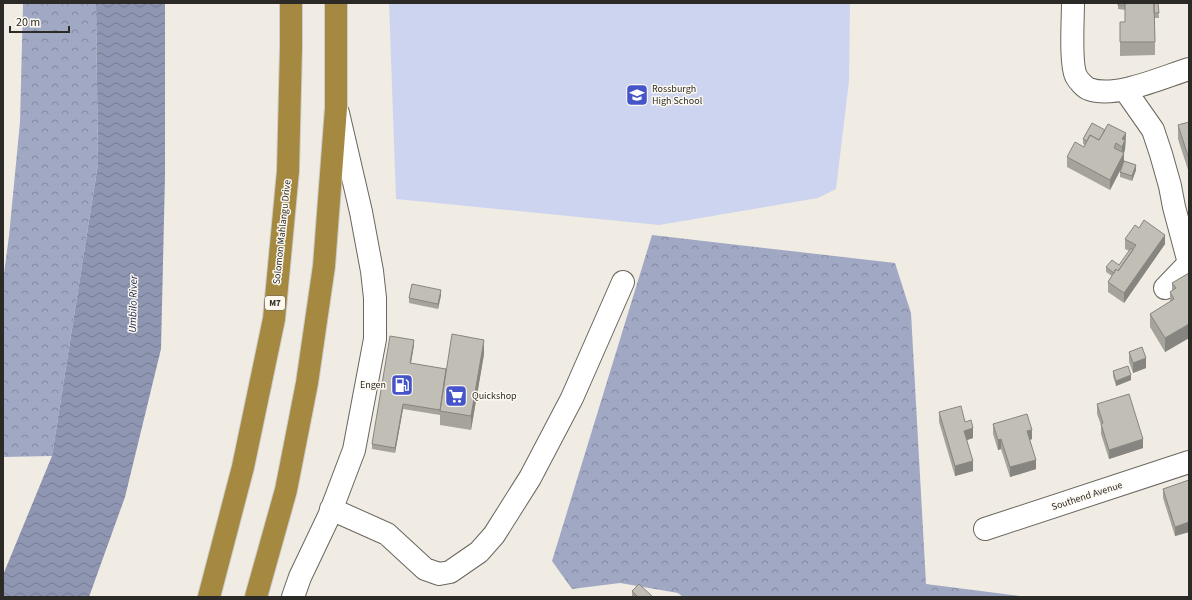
<svg xmlns="http://www.w3.org/2000/svg" width="1192" height="600" viewBox="0 0 1192 600" font-family="'Source Sans 3',sans-serif">
<style>
.grass{fill:#ccd4ef}
.forest{fill:url(#forest-crowns)}
.water{fill:url(#water-waves)}
.lines{fill:none;stroke-linecap:round;stroke-linejoin:round}
.minor-casing{stroke:#69665e;stroke-width:24}
.highway-casing{stroke:#cccccb;stroke-width:24}
.minor{stroke:#fff;stroke-width:22}
.highway{stroke:#a68940;stroke-width:22}
.wall{fill:#a6a39c}
.shaded-wall{fill:#87857f}
.building{fill:#c1beb5;stroke:#87857f}
.labels{text-anchor:middle;dominant-baseline:central;stroke-width:3;stroke-linejoin:round;paint-order:stroke}
.shield{fill:#fdf9f0;stroke:#6a6863;stroke-width:1}
.shield-label{font-size:9px;font-weight:bold;fill:#2b2a27}
.poi-label{font-size:10px;fill:#2b2a27;stroke:#fdf9f0;text-anchor:start}
.street-label{font-size:10px;fill:#2b2a27;stroke:#fdf9f0}
.water-label{font-size:11px;font-style:italic;fill:#242c54;stroke:#fdf9f0}
</style>
<defs>
<pattern id="forest-crowns" width="20" height="18" patternUnits="userSpaceOnUse"><rect width="20" height="18" fill="#a0a8c4"/><path d="M2 6a3 3 0 1 1 6 0M12 15a3 3 0 1 1 6 0" fill="none" stroke="#83899f"/></pattern>
<pattern id="water-waves" width="16" height="10" patternUnits="userSpaceOnUse"><rect width="16" height="10" fill="#8f96b2"/><path d="M0 5q4-4 8 0t8 0" fill="none" stroke="#757b91"/></pattern>
</defs>
<rect width="100%" height="100%" fill="#f0ece3"/>
<!-- grass -->
<path class="grass" d="M389,3H850L849,81L836,189L818,198L659,225L396,199Z"/>
<!-- forest -->
<path class="forest" d="M23,3H96L98,164L52,456L3,457V281L9,236L20,122Z
M652,235L895,263L911,313L926,584L1027,597H683L678,593L620,583L572,589L552,561Z"/>
<!-- water -->
<path class="water" d="M96,3H165V176L161,349L125,497L89,597H3V575L52,456L98,164Z"/>
<g class="lines">
<!-- minor casing -->
<g class="minor-casing">
<path id="minor" d="M1073,3C1073,19 1070,63 1076,76C1078,80 1085,88 1089,89C1115,99 1163,77 1189,69
M1125,90L1153,130L1161,154L1170,186L1174,207L1189,263L1165,288
M331,509L387,534L425,569L439,574L450,572L479,552L494,535L530,478L572,398L623,282
M985,529L1189,462
M293,597L300,577L329,516L354,450L375,339V298L372,271L361,212L338,113"/>
</g>
<!-- highway casing -->
<g class="highway-casing">
<path id="highway" d="M209,597L243,467L274,319L288,171L291,47V3
M256,597L286,490L307,383L324,266L336,108V3"/>
</g>
<!-- minor -->
<use href="#minor" class="minor"/>
<!-- highway -->
<use href="#highway" class="highway"/>
</g>
<!-- wall -->
<path class="wall" d="M1118,3H1158L1159,18H1155V55L1120,56V22H1125V10L1118,9Z
M1189,122V173L1178,139V125Z
M1105,130L1126,133L1125,150L1124,153V161L1136,170L1132,181L1120,177V172L1121,169L1110,190L1067,167V157L1084,147L1085,145L1083,144V139Z
M1125,239L1165,244L1124,303L1108,292V282L1112,276L1106,272V267L1119,265L1129,251L1125,249Z
M1189,273V338L1165,352L1150,327V314L1170,302V292L1172,290V283Z
M441,295L438,309L409,303V298Z
M414,345L411,363L446,369L484,354L471,430L440,425V415L403,409L395,453L372,449V444Z
M1129,352L1146,368L1133,373L1129,362Z
M1113,371L1131,380L1116,386L1113,376Z
M1097,404L1143,448L1109,459L1101,434V425L1097,414Z
M939,412L965,422L973,438L967,440L973,471L955,476L939,422Z
M993,424L1032,439L1030,440L1036,469L1010,477L1001,449L998,450L993,434Z
M1189,480V532L1175,536L1163,498V489Z
M632,591L653,597H632Z"/>
<!-- shaded-wall -->
<path class="shaded-wall" d="M1126,133L1125,150L1122,156V139Z
M1124,153V163L1110,190V180Z
M1136,165V170L1132,181V176Z
M1165,235V244L1124,303V293Z
M441,290V295L438,309V304Z
M1189,324V338L1165,352V338Z
M414,340V345L410,368V363Z
M484,340V354L471,430V416Z
M1146,358V368L1133,373V363Z
M1131,375V380L1116,386V381Z
M403,404V409L395,453V448Z
M973,428V438L964,441V431Z
M1032,430V439L1027,441V431Z
M1001,439V449L998,450V440Z
M1143,439V448L1109,459V450Z
M1036,460V469L1010,477V467Z
M973,461V471L955,476V466Z
M1189,522V532L1175,536V527Z"/>
<!-- building -->
<path class="building" d="M1118,3H1125V5H1118Z
M1125,3H1154L1155,42H1120V22H1125Z
M1154,3H1158L1159,13H1154Z
M1189,122V159L1178,125Z
M1092,123L1105,130L1099,140L1090,135L1087,141L1083,139Z
M1108,124L1126,133L1122,139L1125,140L1122,147L1116,143L1114,148L1124,153L1110,180L1067,157L1075,142L1084,147L1090,135L1099,140Z
M1124,161L1136,165L1132,176L1120,172Z
M1144,220L1165,235L1124,293L1108,282L1116,269L1118,271L1136,245L1125,239L1135,225L1139,228Z
M1131,248L1133,250L1118,271L1116,269L1114,273L1106,267L1112,260L1119,265Z
M1189,273V324L1165,338L1150,314L1174,299L1170,292L1176,288L1172,283Z
M412,284L441,290L438,304L409,298Z
M452,334L484,340L471,416L440,411Z
M390,336L414,340L410,363L446,369L440,410L403,404L395,448L372,444Z
M1142,347L1146,358L1133,363L1129,352Z
M1128,366L1131,375L1116,381L1113,371Z
M1129,394L1143,439L1109,450L1101,424L1103,423L1097,404Z
M961,406L965,422L971,420L973,428L964,431L973,461L955,466L939,412Z
M1027,414L1032,430L1027,431L1036,460L1010,467L1001,439L998,440L993,424Z
M1189,480V522L1175,527L1163,489Z
M639,584L653,597H638L632,591Z"/>
<!-- icons -->
<defs>
<g id="school-square" transform="scale(1.15)"><rect x="-9" y="-9" width="18" height="18" rx="4" fill="#4654c9" stroke="#fdf9f0"/><path d="M0-5L7-2L0 1L-7-2ZM-4 1L0 2.5L4 1V4Q0 6-4 4Z" fill="#fff"/></g>
<g id="fuel-square" transform="scale(1.15)"><rect x="-9" y="-9" width="18" height="18" rx="4" fill="#4654c9" stroke="#fdf9f0"/><path d="M-5.5-6h7V0h2V4h1.3V-2.5L3-4.5l.8-.8L6-3V5H2.5V1h-1V6h-7ZM-4.2-4.7v3.2H.2V-4.7Z" fill="#fff"/></g>
<g id="supermarket-square" transform="scale(1.15)"><rect x="-9" y="-9" width="18" height="18" rx="4" fill="#4654c9" stroke="#fdf9f0"/><path d="M-6-5.5h2.5l.6 2H6L4.5 2H-2.5L-4.4-4H-6ZM-1.5 3.2a1.3 1.3 0 1 0 .1 0ZM3 3.2a1.3 1.3 0 1 0 .1 0Z" fill="#fff"/></g>
</defs>
<g fill-rule="evenodd">
<use href="#school-square" x="637" y="95"/>
<use href="#fuel-square" x="402" y="385"/>
<use href="#supermarket-square" x="456" y="396"/>
</g>
<g class="labels">
<!-- shield labels -->
<rect class="shield" x="265" y="296" width="20" height="14" rx="3"/>
<g class="shield-label">
<text x="275" y="303">M7</text>
</g>
<!-- poi labels -->
<g class="poi-label">
<text x="652" y="89">Rossburgh<tspan x="652" dy="12">High School</tspan></text>
<text x="386" y="385" text-anchor="end">Engen</text>
<text x="472" y="396">Quickshop</text>
</g>
<!-- street labels -->
<g class="street-label">
<text transform="translate(282 232) rotate(-84)">Solomon Mahlangu Drive</text>
<text transform="translate(1087 496) rotate(-18)">Southend Avenue</text>
</g>
<!-- water labels -->
<g class="water-label">
<text transform="translate(133 304) rotate(-89)">Umbilo River</text>
</g>
</g>
<!-- border -->
<rect width="1192" height="600" fill="none" stroke="#2b2a27" stroke-width="8"/>
<!-- scale -->
<path d="M10 26v6h59v-6" fill="none" stroke="#2b2a27" stroke-width="2"/>
<text x="16" y="26" font-size="12" fill="#2b2a27" stroke="#fdf9f0" stroke-width="3" paint-order="stroke">20 m</text>
</svg>
